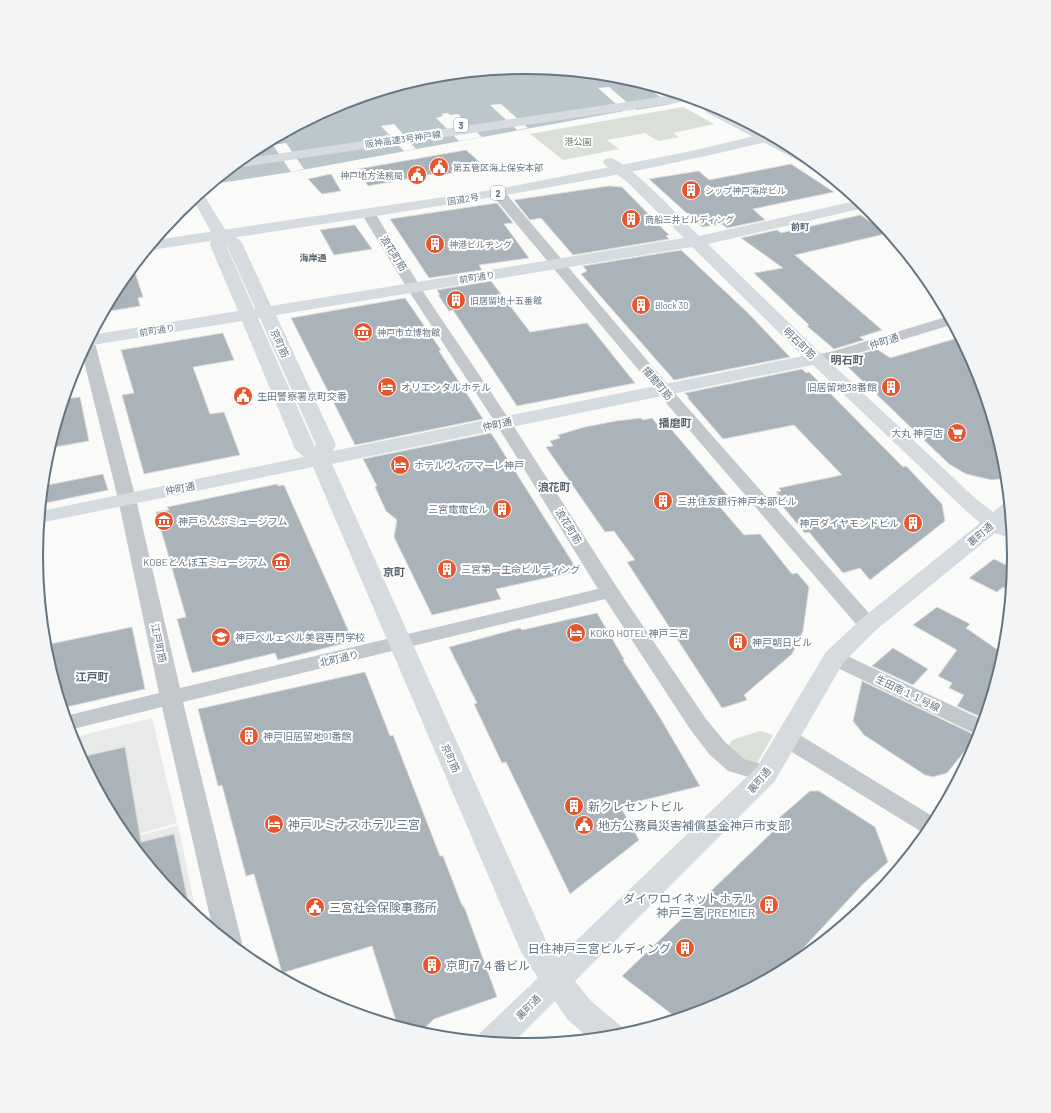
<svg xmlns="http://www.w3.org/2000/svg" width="1051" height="1113" viewBox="0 0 1051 1113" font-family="Barlow,'Noto Sans JP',sans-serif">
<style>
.built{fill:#e8e9e9}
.green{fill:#dadfd7}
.water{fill:#bbc7cb}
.pier{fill:#fafaf8}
.building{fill:#aab3b9;stroke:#dcdcda}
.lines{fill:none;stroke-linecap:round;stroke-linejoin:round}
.street{fill:#c3c8cc;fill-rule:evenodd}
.secondary{fill:#d6dbdf;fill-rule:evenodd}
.highway{fill:#d6dbdf;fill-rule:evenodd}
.labels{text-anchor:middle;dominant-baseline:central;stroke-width:4;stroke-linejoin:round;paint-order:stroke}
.shield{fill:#fff;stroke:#939fa8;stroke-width:1}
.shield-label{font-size:9px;font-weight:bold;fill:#657683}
.far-street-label{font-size:9px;fill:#657683;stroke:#fff}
.far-park-label{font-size:9px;fill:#687a64;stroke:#fff}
.far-poi-label{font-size:9px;fill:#657683;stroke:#fff;text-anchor:start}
.far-neighbourhood-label{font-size:9px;font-weight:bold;fill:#57646e;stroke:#fff}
.street-label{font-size:10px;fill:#657683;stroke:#fff}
.poi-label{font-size:10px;fill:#657683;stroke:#fff;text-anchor:start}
.neighbourhood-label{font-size:11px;font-weight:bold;fill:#57646e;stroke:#fff}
.near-poi-label{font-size:12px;fill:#657683;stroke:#fff;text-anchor:start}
.rim{fill:none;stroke:#657683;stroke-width:2}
</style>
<rect width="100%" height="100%" fill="#fafaf8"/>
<!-- built -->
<path class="built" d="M152,718L177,823L126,838L118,828L71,738Z
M178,825L197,917L179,902L127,839Z"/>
<!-- green -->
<path class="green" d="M683,107L714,124L673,133L679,137L658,141L645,133L607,140L619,149L563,160L530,134Z
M760,731L773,735L757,763L751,764L726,749L732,740Z"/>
<!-- water -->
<path class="water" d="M526,67L621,76L635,81L672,104L636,110L624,111L291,172L220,183L217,179L254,149L338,104L430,76Z"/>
<!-- pier -->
<path class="pier" d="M609,87L636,110L624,111L598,88Z
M501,104L528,128L517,130L490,105Z
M448,113L450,115L458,114L482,137L459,141L436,118L443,116L441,114Z
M394,124L416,149L404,151L381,126Z
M286,143L304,169L291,172L273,145Z"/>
<!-- building -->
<path class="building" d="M466,150L485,167L436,176L433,174L368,186L358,169Z
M791,164L834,192L753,209L765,220L727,228L722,224L702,227L649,179L699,171L709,180Z
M331,174L341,191L322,194L308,179Z
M609,186L622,187L669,235L666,236L669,239L573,255L541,218L530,220L514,200Z
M497,203L513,223L504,224L529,258L479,265L482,270L429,278L390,219Z
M860,215L889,233L795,255L882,330L860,337L864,340L834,349L807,326L809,325L754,273L783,268L741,238L777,230L781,233Z
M355,225L372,249L334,255L320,230Z
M681,250L748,313L790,357L674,380L581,274L587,271L583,266Z
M133,266L143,297L138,298L140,306L104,312L119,284Z
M491,281L530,332L587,323L635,383L517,406L453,310L449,311L438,295H440L437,290Z
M405,298L441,350L439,351L483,419L355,445L291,318Z
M223,333L234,360L193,367L210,414L224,412L240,455L144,474L122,395L134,393L121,350Z
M961,337L978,369L1006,461L1007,478L992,480L966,474L949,464L847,366L852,365L845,359L877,349L890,358Z
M802,369L806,373L809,372L903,467L906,466L942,504L945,521L870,580L860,568L843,573L809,532L805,533L774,496L779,494L776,492L781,491L779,488L842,475L794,425L723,439L687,397H689L685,393Z
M80,397L89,441L49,448L64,399Z
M641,418L643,420L652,418L657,424L665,422L734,503L720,507L744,535L760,534L792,574L797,573L809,587L803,631L792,654L744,695L747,700L722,708L627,562L635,560L614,531L605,532L546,447L553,446L550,441L560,438L558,435L585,427L616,421Z
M491,433L578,571L496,589L501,599L432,615L394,537L397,520L386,511L375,487L377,486L363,459Z
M103,474L108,490L41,504L43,486Z
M277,484L278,486L284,485L353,641L278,660L275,653L192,673L177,619L186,617L156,512L169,510L167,507Z
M994,559L1014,569L1012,592L1003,587L997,592L969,578Z
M937,607L970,624L966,628L1005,655L985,719L957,706L964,695L949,688L952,683L938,676L957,650L913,625Z
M597,613L624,659L623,660L659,716L700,786L620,806L639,840L570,894L506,762L502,763L474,704L477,703L449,647L520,628L522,630Z
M132,627L145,689L62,708L45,645Z
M893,648L928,669L913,685L872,666Z
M365,672L390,736L393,735L440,856H443L461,903L465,909L497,997L434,1019L419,1033L398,1027L372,946L282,973L254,874L246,876L222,785L218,786L198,709Z
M862,681L977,736L947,773L933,777L925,775L864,735L853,721Z
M125,747L141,842L174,834L190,911L179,902L118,828L81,757Z
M810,791H819L875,827L888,862L863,884L779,974L713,1009L678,1019L622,976L784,821L779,818Z"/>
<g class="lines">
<!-- street -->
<path class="street" d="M498,189L503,190L679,398L875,620L878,625L875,630L868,632L861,630L667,404L493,196L492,193L493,190Z
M368,209L373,210L375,213L426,296L511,422L618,589L706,719L725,742L744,759L774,768L777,774L774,780L766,782L728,771L709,754L690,729L605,599L183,702L242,943L238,951L213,930L162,707L69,730L65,716L159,693L118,499L82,353L89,339L92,340L95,343L136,499L180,688L598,589L495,422L412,296L361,213L363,210Z
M949,316L954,324L842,358L817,364L811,362L809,359L811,356L834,351Z
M834,651L841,653L985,721L980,736L827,663L824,658L827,653Z
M787,730L795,732L937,819L927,835L925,834L779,744L776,738L779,732Z"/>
<!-- secondary -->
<path class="secondary" d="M699,100L713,104L798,150L819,167H810L706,112L698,102Z
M610,158C630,163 682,219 699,236L860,200L868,207L708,244L814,347L976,499L993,512L1003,504L1010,502L1011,518L1007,522L1012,524L1013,539L995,533L876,630L843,663L775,781L575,981L590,1000L623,1028L626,1035L591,1040L568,1020L555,1001L511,1045L476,1041L480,1033L538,978L521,952L313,467L40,523L41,511L304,457L295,449L242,321L86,346L91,335L238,311L210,245L212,234L193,199L202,192L226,231L240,240L242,243L271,306L684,238L627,182L605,165L603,162L605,159ZM226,245L227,246L255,308L254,309ZM692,247L803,356L333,451L336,445L276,315ZM258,318H260L316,445L315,447ZM813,365L962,507L980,523L860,620L826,652L757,767L558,958L548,945L332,464Z"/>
<!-- highway -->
<path class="highway" d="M680,94L694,99L689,101L236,168L232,167L242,159Z
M767,133L778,139C571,190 361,218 151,250L148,249L155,240L498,189L692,151Z"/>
</g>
<!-- icons -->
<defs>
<g id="civic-disc" transform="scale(1)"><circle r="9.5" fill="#e4572e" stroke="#fff"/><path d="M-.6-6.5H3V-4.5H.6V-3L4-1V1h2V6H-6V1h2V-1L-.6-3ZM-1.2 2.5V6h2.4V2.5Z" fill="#fff"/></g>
<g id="building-disc" transform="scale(1)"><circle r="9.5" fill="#e4572e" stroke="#fff"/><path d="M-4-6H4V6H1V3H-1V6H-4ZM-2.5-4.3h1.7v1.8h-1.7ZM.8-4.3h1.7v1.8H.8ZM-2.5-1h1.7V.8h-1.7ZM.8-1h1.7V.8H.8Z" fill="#fff"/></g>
<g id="museum-disc" transform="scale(1)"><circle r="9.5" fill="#e4572e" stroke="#fff"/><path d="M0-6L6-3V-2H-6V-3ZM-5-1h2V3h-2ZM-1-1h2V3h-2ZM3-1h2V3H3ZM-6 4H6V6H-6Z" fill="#fff"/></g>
<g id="hotel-disc" transform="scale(1)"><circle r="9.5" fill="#e4572e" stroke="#fff"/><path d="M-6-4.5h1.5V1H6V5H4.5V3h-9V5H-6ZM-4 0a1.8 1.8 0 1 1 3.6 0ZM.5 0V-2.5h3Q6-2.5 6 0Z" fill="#fff"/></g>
<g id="supermarket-disc" transform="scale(1)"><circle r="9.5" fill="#e4572e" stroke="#fff"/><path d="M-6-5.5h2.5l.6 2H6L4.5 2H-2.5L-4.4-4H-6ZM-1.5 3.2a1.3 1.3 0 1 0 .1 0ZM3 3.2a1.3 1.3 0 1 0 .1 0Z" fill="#fff"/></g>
<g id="university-disc" transform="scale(1)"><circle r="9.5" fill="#e4572e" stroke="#fff"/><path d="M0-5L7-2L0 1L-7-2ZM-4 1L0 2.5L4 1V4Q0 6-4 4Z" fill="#fff"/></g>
</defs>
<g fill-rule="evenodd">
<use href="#civic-disc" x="439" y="167"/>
<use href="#civic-disc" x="417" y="175"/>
<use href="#building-disc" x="691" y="190"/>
<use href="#building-disc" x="631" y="219"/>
<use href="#building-disc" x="435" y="244"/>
<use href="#building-disc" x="456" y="300"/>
<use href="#building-disc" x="641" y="305"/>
<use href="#museum-disc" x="363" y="332"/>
<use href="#hotel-disc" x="387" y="387"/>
<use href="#building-disc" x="891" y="387"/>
<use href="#civic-disc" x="243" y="396"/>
<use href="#supermarket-disc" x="957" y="433"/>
<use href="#hotel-disc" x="400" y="465"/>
<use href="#building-disc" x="663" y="501"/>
<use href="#building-disc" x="502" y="509"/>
<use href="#museum-disc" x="164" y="521"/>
<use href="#building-disc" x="913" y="523"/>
<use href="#museum-disc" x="281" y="562"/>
<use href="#building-disc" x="447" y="569"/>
<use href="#hotel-disc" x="576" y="633"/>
<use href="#university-disc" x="221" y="637"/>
<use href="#building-disc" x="738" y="642"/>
<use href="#building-disc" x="249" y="736"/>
<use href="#building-disc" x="574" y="806"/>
<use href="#hotel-disc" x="274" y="824"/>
<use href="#civic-disc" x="584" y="825"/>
<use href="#building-disc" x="769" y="905"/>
<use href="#civic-disc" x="315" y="907"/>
<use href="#building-disc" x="685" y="948"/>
<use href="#building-disc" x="432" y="965"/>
</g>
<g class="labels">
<!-- shield labels -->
<g class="shield">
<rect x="454" y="118" width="14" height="14" rx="3"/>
<rect x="491" y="186" width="14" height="14" rx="3"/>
</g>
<g class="shield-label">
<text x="461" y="125">3</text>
<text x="498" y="193">2</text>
</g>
<!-- far-street labels -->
<g class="far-street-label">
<text transform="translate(403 139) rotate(-8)">阪神高速3号神戸線</text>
<text transform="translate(463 199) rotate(-9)">国道2号</text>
<text transform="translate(477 277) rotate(-9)">前町通り</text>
<text transform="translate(157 330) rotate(-9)">前町通り</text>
</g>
<!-- far-park labels -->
<g class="far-park-label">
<text x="578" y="141">港公園</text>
</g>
<!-- far-poi labels -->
<g class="far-poi-label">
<text x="453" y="167">第五管区海上保安本部</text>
<text x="403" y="175" text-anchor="end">神戸地方法務局</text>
<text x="705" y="190">シップ神戸海岸ビル</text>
<text x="645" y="219">商船三井ビルディング</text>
<text x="449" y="244">神港ビルヂング</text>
<text x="470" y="300">旧居留地十五番館</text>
<text x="655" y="305">Block 30</text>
<text x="377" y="332">神戸市立博物館</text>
</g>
<!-- far-neighbourhood labels -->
<g class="far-neighbourhood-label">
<text x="800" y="226">前町</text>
<text x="313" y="257">海岸通</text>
</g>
<!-- street labels -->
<g class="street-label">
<text transform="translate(394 253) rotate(58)">浪花町筋</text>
<text transform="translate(884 341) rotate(-17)">仲町通</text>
<text transform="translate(280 343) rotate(66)">京町筋</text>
<text transform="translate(800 343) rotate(44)">明石町筋</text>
<text transform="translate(658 383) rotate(50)">播磨町筋</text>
<text transform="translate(497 424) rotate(-12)">仲町通</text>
<text transform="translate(180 488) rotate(-11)">仲町通</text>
<text transform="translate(569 526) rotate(58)">浪花町筋</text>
<text transform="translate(980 534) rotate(-41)">裏町通</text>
<text transform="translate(159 643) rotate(78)">江戸町筋</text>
<text transform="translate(339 658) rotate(-13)">北町通り</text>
<text transform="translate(908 693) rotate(26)">生田南１１号線</text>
<text transform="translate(451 758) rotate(66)">京町筋</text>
<text transform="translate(759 780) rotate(-50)">裏町通</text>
<text transform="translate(528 1007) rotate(-45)">裏町通</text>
</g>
<!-- poi labels -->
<g class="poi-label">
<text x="401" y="387">オリエンタルホテル</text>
<text x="877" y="387" text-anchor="end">旧居留地38番館</text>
<text x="257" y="396">生田警察署京町交番</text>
<text x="943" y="433" text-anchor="end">大丸 神戸店</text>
<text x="414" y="465">ホテルヴィアマーレ神戸</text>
<text x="677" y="501">三井住友銀行神戸本部ビル</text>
<text x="488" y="509" text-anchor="end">三宮電電ビル</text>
<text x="178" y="521">神戸らんぷミュージフム</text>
<text x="899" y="523" text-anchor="end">神戸ダイヤモンドビル</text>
<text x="267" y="562" text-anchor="end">KOBEとんぼ玉ミュージアム</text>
<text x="461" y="569">三宮第一生命ビルディング</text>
<text x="590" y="633">KOKO HOTEL 神戸三宮</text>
<text x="235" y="637">神戸ベルェベル美容専門学校</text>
<text x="752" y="642">神戸朝日ビル</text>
<text x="263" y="736">神戸旧居留地91番館</text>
</g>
<!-- neighbourhood labels -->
<g class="neighbourhood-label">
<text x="847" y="359">明石町</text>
<text x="675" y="422">播磨町</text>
<text x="554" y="486">浪花町</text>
<text x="394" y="571">京町</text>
<text x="92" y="676">江戸町</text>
</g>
<!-- near-poi labels -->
<g class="near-poi-label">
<text x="588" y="806">新クレセントビル</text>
<text x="288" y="824">神戸ルミナスホテル三宮</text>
<text x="598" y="825">地方公務員災害補償基金神戸市支部</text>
<text x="755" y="898" text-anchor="end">ダイワロイネットホテル<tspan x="755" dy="14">神戸三宮 PREMIER</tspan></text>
<text x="329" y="907">三宮社会保険事務所</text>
<text x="671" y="948" text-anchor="end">日住神戸三宮ビルディング</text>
<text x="446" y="965">京町７４番ビル</text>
</g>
</g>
<!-- crop -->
<path d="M0 0H1051V1113H0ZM43 556a482 482 0 1 1 964 0a482 482 0 1 1-964 0Z" fill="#f3f4f5" fill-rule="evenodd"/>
<path class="rim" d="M43 556a482 482 0 1 1 964 0a482 482 0 1 1-964 0Z"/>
</svg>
